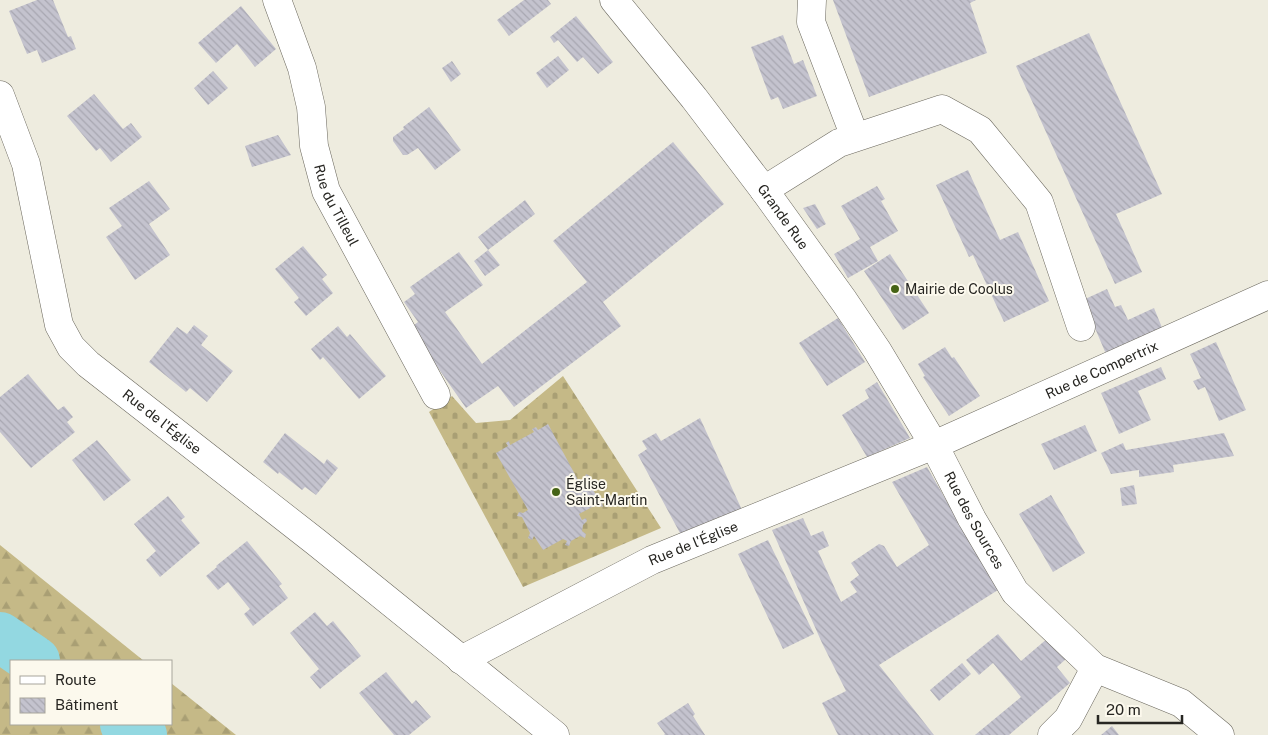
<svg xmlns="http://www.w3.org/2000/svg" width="1268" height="735" viewBox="0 0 1268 735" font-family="'Public Sans',sans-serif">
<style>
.forest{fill:url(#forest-firs)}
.cemetery{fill:url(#cemetery-stones)}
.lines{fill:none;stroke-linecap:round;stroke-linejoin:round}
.river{stroke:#93d8e1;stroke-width:50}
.building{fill:url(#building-back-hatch)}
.minor-casing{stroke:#6b685e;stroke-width:29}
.minor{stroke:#fff;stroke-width:28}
.poi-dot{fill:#456315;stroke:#fcf9ed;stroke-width:2}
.labels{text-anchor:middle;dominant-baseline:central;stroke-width:4;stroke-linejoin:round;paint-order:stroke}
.street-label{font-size:14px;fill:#272622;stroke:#fcf9ed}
.poi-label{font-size:14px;fill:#272622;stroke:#fcf9ed;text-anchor:start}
</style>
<defs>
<pattern id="forest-firs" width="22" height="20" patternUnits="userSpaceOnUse" patternTransform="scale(1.25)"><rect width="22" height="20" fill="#c5b987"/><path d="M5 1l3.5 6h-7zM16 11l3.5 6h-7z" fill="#a99f74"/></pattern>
<pattern id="cemetery-stones" width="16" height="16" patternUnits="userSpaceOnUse" patternTransform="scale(1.25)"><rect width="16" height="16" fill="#c5b987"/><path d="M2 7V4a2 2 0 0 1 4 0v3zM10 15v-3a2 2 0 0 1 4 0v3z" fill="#a99f74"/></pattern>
<pattern id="building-back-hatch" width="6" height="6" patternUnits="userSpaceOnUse" patternTransform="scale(1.25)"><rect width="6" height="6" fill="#c4c3ce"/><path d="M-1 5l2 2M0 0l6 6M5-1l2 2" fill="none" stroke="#a8a7b1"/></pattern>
</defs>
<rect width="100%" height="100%" fill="#eeecdf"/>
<!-- forest -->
<path class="forest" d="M0,545L144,661H11V724H171V683L236,735H0Z"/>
<!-- cemetery -->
<path class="cemetery" d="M563,376L661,528L523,587L429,412L452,396L476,423L510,420Z"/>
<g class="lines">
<!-- river -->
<path class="river" d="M0,637L35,661
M125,724L142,735"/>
</g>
<!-- building -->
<path class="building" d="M37,0H53L68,37L71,36L76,49L42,63L37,50L27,54L9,11Z
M524,0H548L551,4L509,36L497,20Z
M833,0H976L970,3L987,53L869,97Z
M241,6L276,49L255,67L237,44L216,63L198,43Z
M576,16L613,62L598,74L583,57L577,62L558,40L554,43L550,37Z
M1089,33L1162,194L1116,214L1142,272L1115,284L1016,66Z
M783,35L794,64L803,60L817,96L783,109L778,97L771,100L751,47Z
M558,56L569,70L547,88L536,73Z
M452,61L461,74L451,82L442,68Z
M213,71L228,88L208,105L194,88Z
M94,94L123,129L131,123L142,137L111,162L100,148L96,151L67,116Z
M429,107L461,150L435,170L418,148L407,155H403L393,141V137L404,129L403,127Z
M278,135L291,155L252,167L245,146Z
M673,142L724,204L603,302L621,326L514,407L498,386L466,408L410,328L418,322L404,302L415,294L410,287L459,252L483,285L445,312L482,364L587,282L553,241Z
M968,170L1000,240L1018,232L1049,301L1004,322L973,255L969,257L936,185Z
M149,181L170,209L149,224L170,255L135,280L106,237L122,226L109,208Z
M877,186L885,199L881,201L898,231L870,247L878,261L848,278L834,254L860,239L841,206Z
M525,200L535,214L488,250L500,265L485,276L474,261L488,250L478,237Z
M815,204L826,224L817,229L803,208Z
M303,246L327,275L322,279L333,293L306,316L294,302L299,298L275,269Z
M890,254L929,313L903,330L864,271Z
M1107,289L1115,307L1121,305L1128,320L1154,308L1163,330L1106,354L1083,300Z
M838,318L865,362L827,386L799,343Z
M194,325L208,336L201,345L233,371L207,402L190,388L186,392L149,362L177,327L187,334Z
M338,326L347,337L350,334L386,376L359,399L323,357L320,360L311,349Z
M1216,342L1246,410L1219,421L1205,387L1198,390L1193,381L1201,378L1190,354Z
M945,347L952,358L954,357L980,396L949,416L923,377L925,376L918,364Z
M1161,367L1166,379L1138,391L1151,420L1119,434L1101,393Z
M28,374L58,410L64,406L73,417L67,422L75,432L31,468L0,432V397Z
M877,382L910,438L867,457L842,415L869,398L865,390Z
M700,418L742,510L681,535L638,455L647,449L642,441L656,433L661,441Z
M548,424L579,482L584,479L586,474L590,476L588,482L600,501L602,502L603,507L596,505L579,514L582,520L586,518L587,521L583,525L582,531L586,534L585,538L580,536L571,541L569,546L565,545L567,541L563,539L543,550L534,536L532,540L528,538L530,533L522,517L517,516L519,512L523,513L528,510L496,453L508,446L506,443L509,441L510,445L534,432L532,429L536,427L538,430Z
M1085,425L1097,451L1054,470L1041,444Z
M285,433L324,464L327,459L338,468L316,495L305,487L302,490L279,472L278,474L263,462Z
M1224,433L1234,456L1173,465L1174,472L1139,477V470L1111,474L1101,453L1123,443L1126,450Z
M97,440L131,480L104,501L72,460Z
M927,467L998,590L879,665L934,735H838L822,703L846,691L822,643L772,530L803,518L811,536L823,531L829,546L818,551L841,602L857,592L850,582L859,575L851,563L879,544L884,546L897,567L929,545L892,482Z
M1134,485L1137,504L1122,506L1120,488Z
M1051,495L1085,553L1053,572L1019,514Z
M168,496L185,517L181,520L200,543L160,577L146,560L156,551L134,524Z
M768,540L814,634L783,649L738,554Z
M247,541L282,584L279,586L288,598L253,626L244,614L250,609L228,582L218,590L206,576L217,567L216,566Z
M315,612L327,626L333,621L361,656L320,689L310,677L319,669L290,633Z
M998,634L1021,661L1048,638L1066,659L1057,667L1070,683L1009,735H975L1021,697L993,663L979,675L966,660Z
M962,663L971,674L939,701L930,690Z
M386,672L412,704L416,700L431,717L409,735H394L359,693Z
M688,703L695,714L693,716L705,735H664L665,734L657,723Z
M1112,726L1119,735H1101Z"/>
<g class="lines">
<!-- minor casing -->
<g class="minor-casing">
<g id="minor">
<path id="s1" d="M277,0L302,68L311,107L314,146L326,191L436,395"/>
<path id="s2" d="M614,0L694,98L764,190L844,301L877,350L934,445L972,519L1015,592L1095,668L1181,703L1220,735"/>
<path d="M812,0L811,22L855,137"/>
<path id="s3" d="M0,95L26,164L59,325L71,347L88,364L316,542L555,735"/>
<path d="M764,190L839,143L942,109L980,130L1039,202L1081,327"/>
<path id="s4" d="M461,660L652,560L934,445L1268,295"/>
<path d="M1052,735L1068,719L1095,668"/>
</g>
</g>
<!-- minor -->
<use href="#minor" class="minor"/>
</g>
<!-- markers -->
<g class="poi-dot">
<circle cx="895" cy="289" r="5"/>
<circle cx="556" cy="492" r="5"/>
</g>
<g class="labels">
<!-- street labels -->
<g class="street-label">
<text stroke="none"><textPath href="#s1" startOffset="215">Rue du Tilleul</textPath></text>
<text stroke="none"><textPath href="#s2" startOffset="275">Grande Rue</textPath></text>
<text stroke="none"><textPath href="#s4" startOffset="704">Rue de Compertrix</textPath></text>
<text stroke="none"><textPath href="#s3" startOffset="381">Rue de l'Église</textPath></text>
<text stroke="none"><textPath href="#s2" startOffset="634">Rue des Sources</textPath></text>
<text stroke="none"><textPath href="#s4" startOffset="260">Rue de l'Église</textPath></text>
</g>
<!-- poi labels -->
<g class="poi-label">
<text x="905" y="289">Mairie de Coolus</text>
<text x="566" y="484">Église<tspan x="566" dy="16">Saint-Martin</tspan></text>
</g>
</g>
<!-- legend -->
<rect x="10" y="660" width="162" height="65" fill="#fcf9ed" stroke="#a7a59c"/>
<rect x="20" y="676" width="25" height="8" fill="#ffffff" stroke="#a7a59c"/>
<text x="55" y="685" font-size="15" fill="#272622">Route</text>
<rect x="20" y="698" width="25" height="15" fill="url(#building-back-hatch)" stroke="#a7a59c"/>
<text x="55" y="710" font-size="15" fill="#272622">Bâtiment</text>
<!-- scale -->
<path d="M1098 715v8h84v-8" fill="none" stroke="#272622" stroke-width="2.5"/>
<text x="1106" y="715" font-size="15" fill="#272622" stroke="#fcf9ed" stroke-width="4" paint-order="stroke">20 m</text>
</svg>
